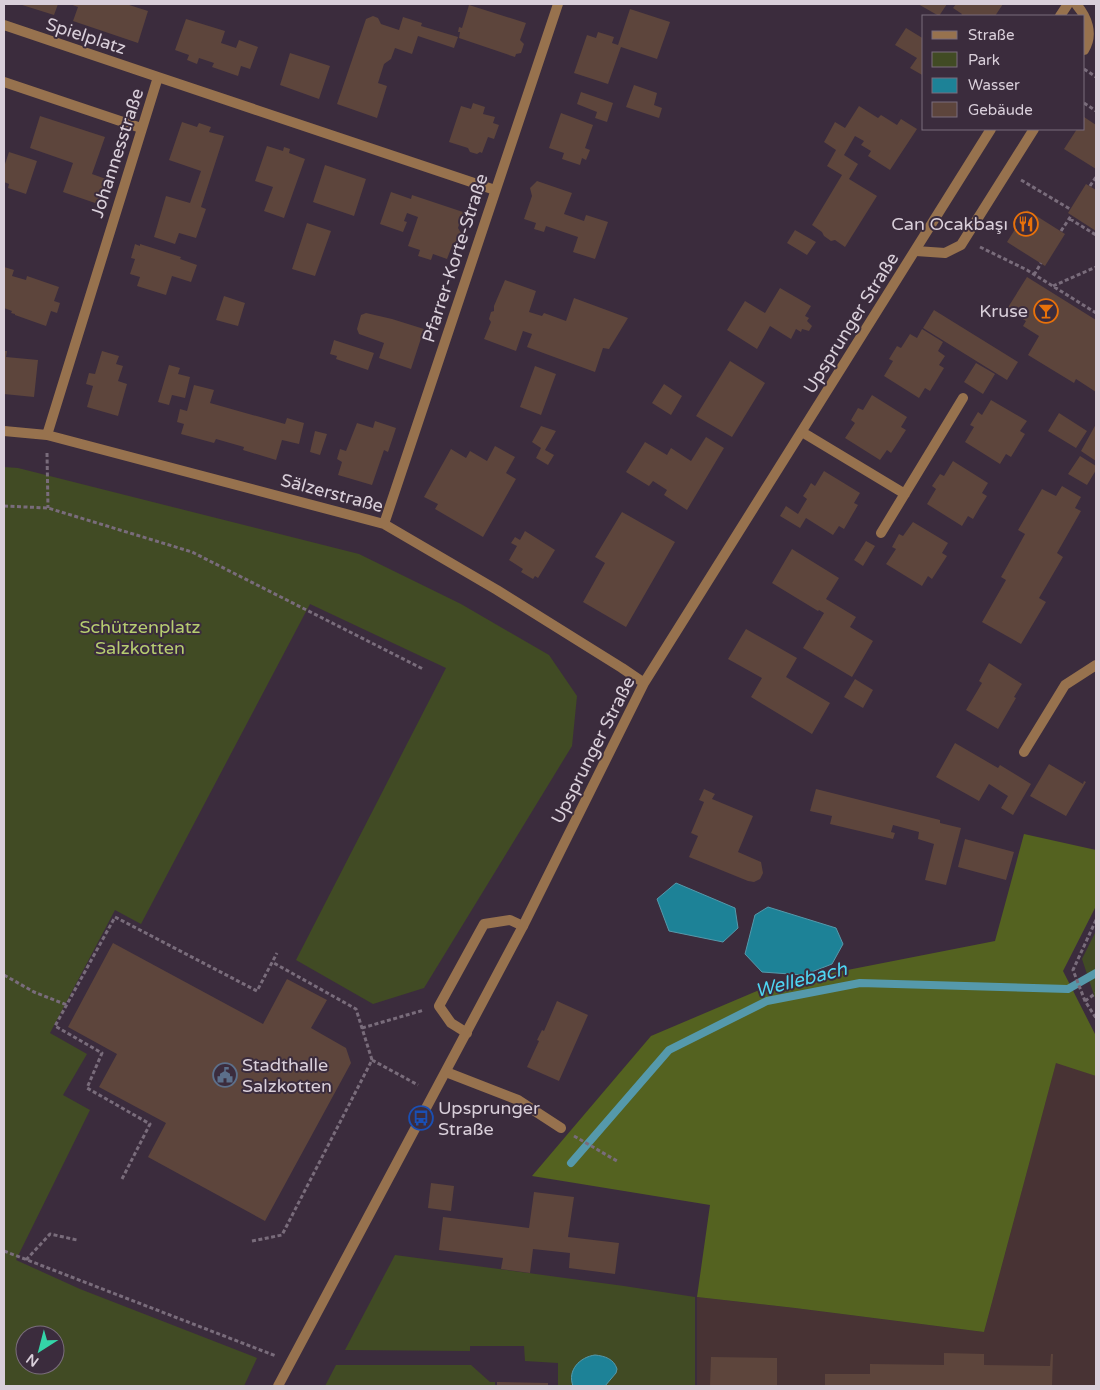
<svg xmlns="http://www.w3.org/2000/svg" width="1100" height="1390" viewBox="0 0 1100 1390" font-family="'Varela Round',sans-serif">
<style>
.commercial{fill:#483334}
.green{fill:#414b24;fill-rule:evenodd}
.forest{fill:#546220}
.water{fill:#1d8297;stroke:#5599ab}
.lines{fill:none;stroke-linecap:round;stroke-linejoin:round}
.stream{stroke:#5599ab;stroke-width:8}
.building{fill:#5d453c}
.path{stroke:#796c7b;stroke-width:3;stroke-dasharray:4 2.5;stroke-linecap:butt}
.service{stroke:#97724e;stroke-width:10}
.minor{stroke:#97724e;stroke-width:10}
.labels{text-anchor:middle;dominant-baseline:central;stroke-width:4;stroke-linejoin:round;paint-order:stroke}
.street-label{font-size:18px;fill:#d9cfda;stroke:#3b2c3d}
.poi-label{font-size:18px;fill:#d9cfda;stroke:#3b2c3d;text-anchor:end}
.park-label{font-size:18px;fill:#b6cd70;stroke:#3b2c3d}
.water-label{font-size:19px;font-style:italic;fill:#4ed5f3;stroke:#3b2c3d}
</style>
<rect width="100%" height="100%" fill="#3b2c3d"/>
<!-- commercial -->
<path class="commercial" d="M1056,1062L1096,1076V1386H697V1297L795,1308L984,1332Z"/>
<!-- green -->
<path class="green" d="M4,467L18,468L359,554L461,604L549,655L577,696L572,746L424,988L373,1004L296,960L446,668L310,604L141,924L115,910L50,1033L87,1054L63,1095L90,1110L16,1260L80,1289L257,1358L244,1386H4ZM25,1335H55V1365H25Z
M1096,931V1001L1082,959Z
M395,1255L624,1286L695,1297V1386H558V1363L525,1361L524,1346H470V1351L345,1350Z
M336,1365H471L490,1382H495V1386H325Z"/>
<!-- forest -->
<path class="forest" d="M1024,834L1096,850V906L1063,971L1096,1036V1076L1056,1063L984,1332L795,1308L697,1297L710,1205L532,1176L651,1036L771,985L995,941Z"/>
<!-- water -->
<path class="water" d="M676,883L735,908L738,928L723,942L669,931L657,899Z
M768,907L836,928L843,944L832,964L804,975L762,972L745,954L755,915Z
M595,1355C605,1356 614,1359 617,1369L616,1373L605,1386H573C567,1370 580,1357 595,1355Z"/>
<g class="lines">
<!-- stream -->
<path class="stream" d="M571,1163L669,1050L767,1001L860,983L1068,989L1096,973"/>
</g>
<!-- building -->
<path class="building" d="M19,4H58L54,15Z
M70,4H126L148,11L138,43L73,21L78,7Z
M918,4H947L939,16Z
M956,4H1003L995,16H961L962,14L953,8Z
M469,5L526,23L520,40L524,44L521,53L516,54L515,57L459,38L460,32H458L459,27L462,28Z
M630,9L670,22L657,59L621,47L608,84L574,73L587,35L596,38L598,32L614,37L612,43L618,45Z
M373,16L378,18L381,24L399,30L403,17L422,23L421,26L458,37L454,48L418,36L412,54L395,48L391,59L384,64L378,83L387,86L377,118L337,104L366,19Z
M186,19L225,31L221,43L236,48L239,40L258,47L250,69L241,66L238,76L212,67L214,63L199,58L197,64L187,60L189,55L175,50Z
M906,28L924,39V76L910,68L917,58L895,45Z
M290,53L330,66L319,99L280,85Z
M634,85L657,93L654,105L662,108L659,118L626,107Z
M581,92L613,103L607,122L595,118L597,112L577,104Z
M473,103L485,107L483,114L495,117L493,123L499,125L494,139L488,137L482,153L480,152L477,154L470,152L468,148L449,142L461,106L471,109Z
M859,106L878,118L881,115L897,125L901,119L917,129L890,170L868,156L871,151L861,145L864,141L855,136L844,155L858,164L849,179L877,196L845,247L835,240L831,241L824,236L822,232L812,225L842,175L827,166L836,150L824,142L835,122L845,128Z
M561,113L593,125L585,148L590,150L586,160L582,158L580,165L562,159L564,153L549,148Z
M40,116L105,137L92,174L106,179L98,204L63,192L73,163L30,148Z
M1084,117L1096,125V169L1064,149L1077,129H1084Z
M182,122L197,127L199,123L211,127L209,132L224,136L201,207L206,209L196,238L179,233L175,244L154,237L166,196L190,203L201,171L169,160Z
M267,146L283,151L284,147L290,149L289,153L305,159L284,218L264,211L273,187L255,181Z
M9,152L37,161L26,194L8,188L9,184L4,182V167Z
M325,165L366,179L354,216L313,202Z
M537,181L572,193L564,214L584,221L586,215L608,222L595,259L573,252L578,237L546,226L544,232L534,229L536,223L524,219L532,196L530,188Z
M1086,184L1096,190V231L1068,213Z
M391,192L411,199L412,195L463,212L458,228L461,233L458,241L453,243L447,259L433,254L431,260L418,256L420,250L408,246L418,217L407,213L404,221L407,222L403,232L380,224Z
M1027,210L1065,234L1045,266L1007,242Z
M307,223L331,231L315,276L292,269Z
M795,230L816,242L807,255L787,243Z
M135,244L140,246V244L181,257L180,259L197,265L191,282L172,276L166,295L137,286L140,277L130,274L135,259L131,258Z
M4,267L14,270L12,276L26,280L27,276L59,287L54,301L60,303L57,313L51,311L46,326L15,315V314L11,313L12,311L4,308Z
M1027,277L1096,320V392L1076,379L1074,383L1028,355L1039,336L1023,326L1026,321L1007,309Z
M505,280L536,291L529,312L542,316L544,313L566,321L574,298L628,318L609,349L603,348L595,372L527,347L532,334L523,331L516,351L484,339L491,322L489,319L491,312L494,311V306Z
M780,288L811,306L805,316L809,318L807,321L812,326L809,331L802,329L801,332L796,329L791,339L770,326L757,349L727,330L745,301L765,313Z
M224,296L245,303L238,326L216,320Z
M934,310L1018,362L1007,380L923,328Z
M366,313L392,319L424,329L411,369L379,358L384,343L359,334L357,329L361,315Z
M922,329L943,342L938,351L945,356L939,365L944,368L930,391L925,388L919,398L884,376L893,361L889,359L897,346L901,348L910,334L917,338Z
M334,340L374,353L368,370L336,359L337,356L330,354Z
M4,351H7L6,357L38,360L34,397L4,394Z
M102,351L119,356L116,364L123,366L118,381L127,384L118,416L87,407L93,386L86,384L89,373L95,374Z
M730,361L765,383L732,437L696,416Z
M976,363L995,374L983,394L964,382Z
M169,365L180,368L178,374L190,377L185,398L172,395L169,405L158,402Z
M535,366L556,374L541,415L520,407Z
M664,384L682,396L671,415L652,403Z
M194,385L214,390L210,403L285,424L287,418L304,423L299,444L282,440L276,460L243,450L244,447L216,439L214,443L181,434L184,424L177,422L180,409L187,411Z
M872,395L907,417L901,427L906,430L891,453L887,450L880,460L845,438L855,423L851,420L858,408L863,410Z
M991,400L1027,421L1020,431L1025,434L1011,457L1006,454L1000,464L965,442L974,427L970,425L978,412L982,415Z
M1059,413L1087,431L1076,448L1048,431Z
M375,421L396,428L388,452L384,450L372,485L338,475L342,462L337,459L340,449L346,451L357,423L373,428Z
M1096,424V461L1081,451Z
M541,426L556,431L545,450L554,455L548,465L536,458L541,448L532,442Z
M315,431L327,434L320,455L310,452Z
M706,437L724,448L687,510L664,495L667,490L653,481L649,486L626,472L645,442L667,455L671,448L691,461Z
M495,446L515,457L506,473L516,479L483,537L435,509L438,504L424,497L451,449L466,458L470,451L487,461Z
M1080,456L1096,466V470L1087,485L1068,474Z
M953,461L988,483L982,493L987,496L980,507L973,519L968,516L962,526L927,504L936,489L932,486L940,474L944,476Z
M824,471L860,493L854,503L858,505L844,529L839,526L833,535L806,518L800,528L780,516L786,506L798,514L807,499L803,496L807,490L811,483L815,486Z
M1062,486L1081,497L1075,508L1081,511L1057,553L1063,557L1039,598L1046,602L1021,644L982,622L1006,580L1001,577L1025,534L1018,530L1042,489L1056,496Z
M622,512L675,542L626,627L583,602L605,563L595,557Z
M913,522L948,543L942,553L947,556L932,579L928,576L922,586L886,564L896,549L892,547L899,534L903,536Z
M525,531L555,550L538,578L535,576L533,579L521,572L523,569L509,560L517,546L511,543L515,537L520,540Z
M866,541L875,546L863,566L854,560Z
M792,549L839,578L826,599L856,617L850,627L873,641L852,677L803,648L824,613L819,610L818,611L772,583Z
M746,629L797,658L786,677L830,703L812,734L751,697L762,678L728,659Z
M989,663L1022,684L1014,697L1016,698L998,729L966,710L982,683L979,681Z
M855,679L873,690L863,708L844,697Z
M955,743L998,768L1000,765L1031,784L1013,815L1001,808L1008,796L989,784L979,801L936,777Z
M1049,764L1083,784L1084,781L1086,782L1066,816L1030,796Z
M704,789L715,794L712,799L753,816L738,852L761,862L763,873L760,879L754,882L748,881L689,857L698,836L691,833L704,802L699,800Z
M816,789L940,820V823L961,828L946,885L925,880L934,844L918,839L919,832L893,825L891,832L895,833L893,839L830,824L832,816L810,811Z
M965,839L1014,852L1006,880L958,867Z
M113,943L263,1024L287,979L327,1000L311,1028L346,1048L351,1063L265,1221L148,1157L166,1123L99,1087L117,1054L68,1027Z
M557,1001L588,1015L559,1081L527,1067L539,1041L537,1040L542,1030L544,1031Z
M431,1183L454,1186L451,1211L428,1208Z
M534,1192L574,1197L568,1237L619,1243L615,1274L569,1268L570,1253L533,1249L530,1273L501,1269L503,1258L439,1250L443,1217L529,1228Z
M944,1353L984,1354V1365L1050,1366L1051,1354H1053L1052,1386H825V1374H870V1364L944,1365Z
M711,1357L777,1358V1386H710Z
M497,1382L548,1383V1386H497Z"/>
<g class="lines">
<!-- path -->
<path class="path" d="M1084,69L1096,77
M1084,103L1096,111
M1021,180L1070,209
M1090,186L1096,177
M1070,219L1096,235
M1061,231L1071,216
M980,247L1027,270L1096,313
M1034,275L1041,263
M1053,286L1096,267
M47,453L48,508
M4,506L48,508L192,552L423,669
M1096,920L1073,970L1085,1001L1096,1018
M4,975L34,992L67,1005
M1085,1001L1096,993
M362,1028L424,1010
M372,1060L418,1085
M574,1136L617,1161
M122,1179L150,1124L87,1088L102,1053L55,1026L115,917L257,991L277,953
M252,1241L282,1235L372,1060L356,1009L272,962
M4,1251L276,1356
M26,1260L50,1234L77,1240"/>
<!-- service -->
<path class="service" d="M1076,4C1087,17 1094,34 1084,50
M916,251L945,253L961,245L1034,129
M467,1033L451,1023L439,1006L484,924L510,920L523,926
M446,1072L518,1100L561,1128"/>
<!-- minor -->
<path class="minor" d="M1060,16L1068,4
M4,25L158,77
M4,82L141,128
M4,431L47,435L384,524L497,590L622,668L644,683
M802,432L905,494
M47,435L158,77L495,190
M384,524L558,4
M881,533L963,398
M1024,752L1065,685L1096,665
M278,1386L523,926L644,683L991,129"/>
</g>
<!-- icons -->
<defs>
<g id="restaurant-ring" transform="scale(1.25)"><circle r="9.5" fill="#3b2c3d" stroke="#e8710a" stroke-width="1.5"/><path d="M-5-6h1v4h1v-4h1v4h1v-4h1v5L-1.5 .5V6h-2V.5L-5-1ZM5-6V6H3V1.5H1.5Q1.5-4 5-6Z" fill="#e8710a"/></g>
<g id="bar-ring" transform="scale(1.25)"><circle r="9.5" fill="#3b2c3d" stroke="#e8710a" stroke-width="1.5"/><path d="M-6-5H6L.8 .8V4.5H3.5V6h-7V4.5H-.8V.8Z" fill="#e8710a"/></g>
<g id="civic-ring" transform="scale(1.25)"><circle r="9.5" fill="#3b2c3d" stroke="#5c6f8a" stroke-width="1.5"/><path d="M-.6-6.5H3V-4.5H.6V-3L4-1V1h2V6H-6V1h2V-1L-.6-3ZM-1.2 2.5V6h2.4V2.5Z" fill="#5c6f8a"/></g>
<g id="bus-ring" transform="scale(1.25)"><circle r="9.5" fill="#3b2c3d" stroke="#1a4fb4" stroke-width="1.5"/><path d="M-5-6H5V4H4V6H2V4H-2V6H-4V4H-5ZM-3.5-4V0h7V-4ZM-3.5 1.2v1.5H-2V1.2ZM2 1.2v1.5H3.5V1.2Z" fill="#1a4fb4"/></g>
</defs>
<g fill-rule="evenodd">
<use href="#restaurant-ring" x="1026" y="224"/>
<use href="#bar-ring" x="1046" y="311"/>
<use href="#civic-ring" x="225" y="1075"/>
<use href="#bus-ring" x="421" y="1118"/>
</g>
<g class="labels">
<!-- street labels -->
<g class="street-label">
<text transform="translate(86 36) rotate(18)">Spielplatz</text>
<text transform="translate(117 153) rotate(-72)">Johannesstraße</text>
<text transform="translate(455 258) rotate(-72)">Pfarrer-Korte-Straße</text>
<text transform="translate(851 323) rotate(-58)">Upsprunger Straße</text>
<text transform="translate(332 493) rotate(15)">Sälzerstraße</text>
<text transform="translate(593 750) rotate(-63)">Upsprunger Straße</text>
</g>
<!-- poi labels -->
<g class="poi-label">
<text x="1008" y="224">Can Ocakbaşı</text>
<text x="1028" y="311">Kruse</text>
<text x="242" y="1065" text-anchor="start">Stadthalle<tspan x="242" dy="21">Salzkotten</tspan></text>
<text x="438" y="1108" text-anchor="start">Upsprunger<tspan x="438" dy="21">Straße</tspan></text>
</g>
<!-- park labels -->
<g class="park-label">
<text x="140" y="627">Schützenplatz<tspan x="140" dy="21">Salzkotten</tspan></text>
</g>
<!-- water labels -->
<g class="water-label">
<text transform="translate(801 980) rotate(-14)">Wellebach</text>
</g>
</g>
<!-- border -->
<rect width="1100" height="1390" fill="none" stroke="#d9cfda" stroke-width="10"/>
<!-- legend -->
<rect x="922" y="15" width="162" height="115" fill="#3b2c3d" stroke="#7a6d7c"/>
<rect x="932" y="31" width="25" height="8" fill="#97724e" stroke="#7a6d7c"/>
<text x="968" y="40" font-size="15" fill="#d9cfda">Straße</text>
<rect x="932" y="52" width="25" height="15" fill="#414b24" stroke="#7a6d7c"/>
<text x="968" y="65" font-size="15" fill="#d9cfda">Park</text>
<rect x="932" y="78" width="25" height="15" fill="#1d8297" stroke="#7a6d7c"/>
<text x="968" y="90" font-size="15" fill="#d9cfda">Wasser</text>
<rect x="932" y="102" width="25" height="15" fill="#5d453c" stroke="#7a6d7c"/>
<text x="968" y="115" font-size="15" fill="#d9cfda">Gebäude</text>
<!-- north arrow -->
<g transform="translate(40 1350) rotate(216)"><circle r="24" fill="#3b2c3d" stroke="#7a6d7c"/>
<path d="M0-4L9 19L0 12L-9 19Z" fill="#34d4a8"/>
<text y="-8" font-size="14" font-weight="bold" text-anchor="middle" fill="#d9cfda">N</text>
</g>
</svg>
